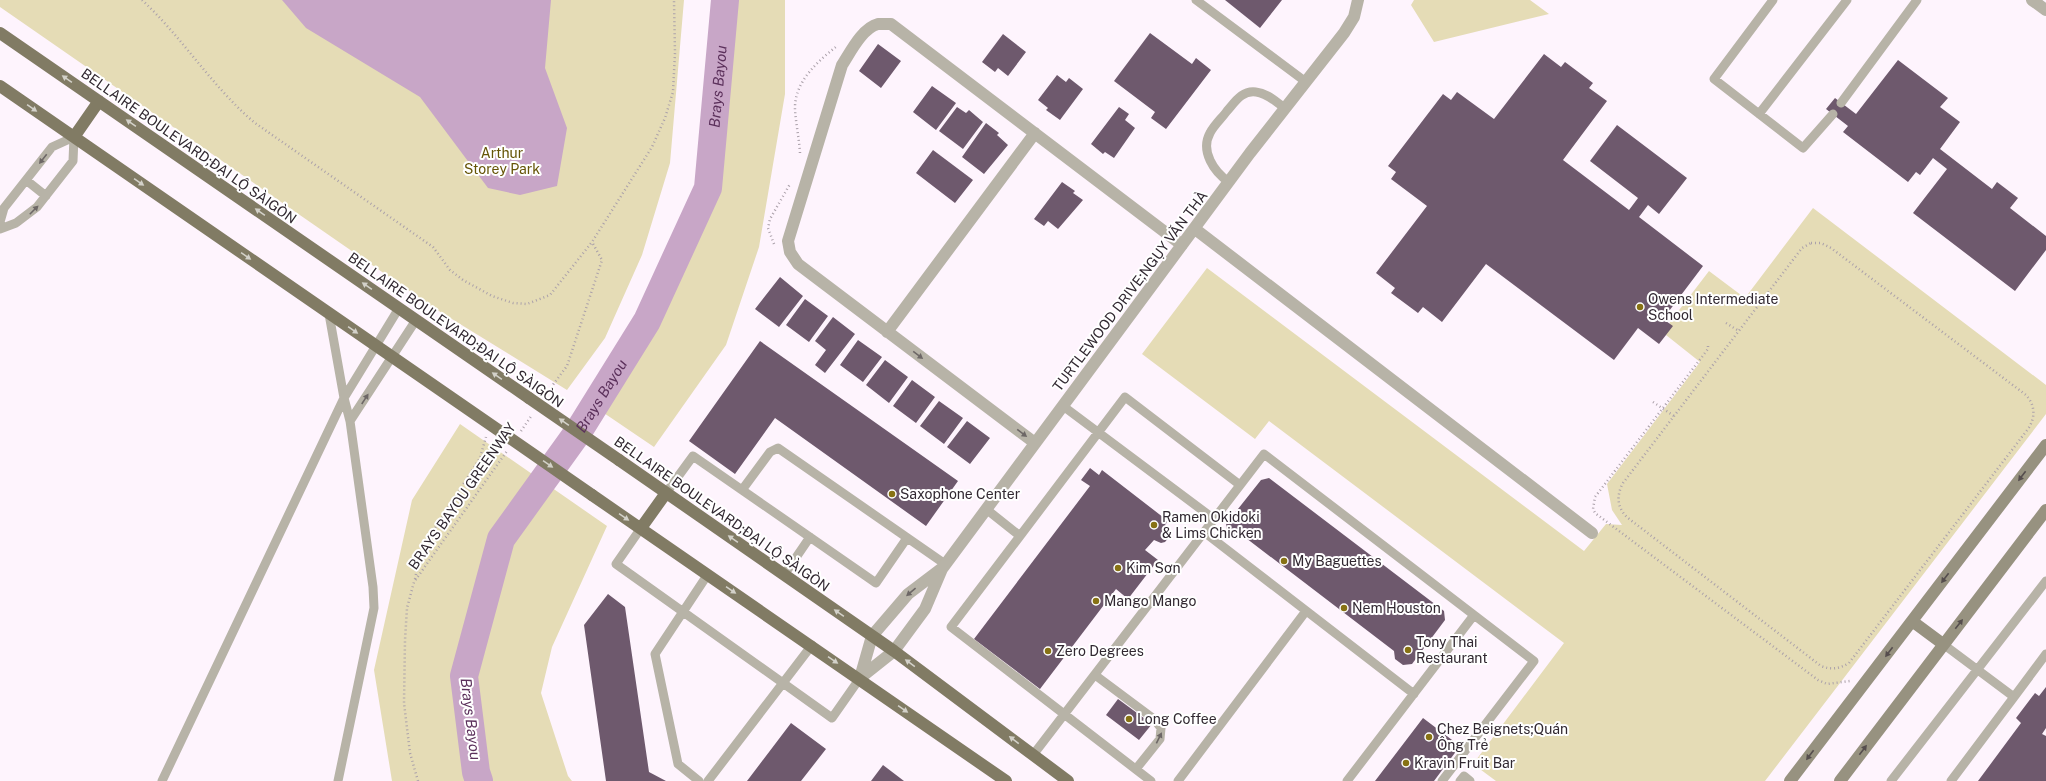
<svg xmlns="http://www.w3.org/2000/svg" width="2046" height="781" viewBox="0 0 2046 781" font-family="'Public Sans',sans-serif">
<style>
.green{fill:#e5dcb6}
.water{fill:#c8a6c7}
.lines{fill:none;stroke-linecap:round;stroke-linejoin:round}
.river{stroke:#c8a6c7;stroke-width:28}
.building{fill:#6e596d}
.path{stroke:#aba1aa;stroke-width:2.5;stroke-dasharray:1 3;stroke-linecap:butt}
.service{stroke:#b7b3a7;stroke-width:9}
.minor{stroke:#b7b3a7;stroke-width:12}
.secondary{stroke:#979280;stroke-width:12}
.primary{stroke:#817b64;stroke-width:12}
.primary-bridge{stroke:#817b64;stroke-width:12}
.oneway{fill:#d3d1c9}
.oneway2{fill:#6d6766}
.oneway3{fill:#554d4d}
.poi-dot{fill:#877214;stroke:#fff;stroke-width:1.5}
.labels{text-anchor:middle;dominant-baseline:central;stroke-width:4;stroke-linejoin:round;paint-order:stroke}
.street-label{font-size:14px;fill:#312831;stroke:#fff}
.park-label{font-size:14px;fill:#655406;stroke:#fff}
.poi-label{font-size:14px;fill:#312831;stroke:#fff;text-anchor:start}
.water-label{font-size:15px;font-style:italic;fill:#5b305b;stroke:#fff}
</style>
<rect width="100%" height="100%" fill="#fef4fd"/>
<!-- green -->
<path class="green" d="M0,0H684L670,163L642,255L605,338L567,390L434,308L0,7Z
M718,0H785V94L759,247L726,345L654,447L595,407L617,379L666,284L698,186Z
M1414,0H1530L1549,14L1434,42L1411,5Z
M1813,208L2046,385V414L1765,781H1496L1473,764L1564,643L1269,421L1255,439L1142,354L1207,268L1584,551L1606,524L1622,525L1612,510L1607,484L1700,362L1666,335L1670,322L1709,271L1745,298Z
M460,424L607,526L552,647L541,693L568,776L572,781H392L374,670L412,500Z"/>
<!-- water -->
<path class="water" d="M282,0H551L545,68L567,128L557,186L520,195L488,188L420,97L306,28Z"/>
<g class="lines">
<!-- river -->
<path class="river" id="s1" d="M479,781L476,772L464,676L501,539L578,432L647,321L708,188L725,0"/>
</g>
<!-- building -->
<path class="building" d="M1225,0H1282L1260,28Z
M1150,33L1192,64L1196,58L1211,70L1166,129L1151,118L1155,112L1114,81Z
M1003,34L1026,52L1008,76L998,68L995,72L982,62Z
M878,44L901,61L881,88L859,71Z
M1544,54L1561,67L1565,62L1593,83L1589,88L1607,101L1563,160L1629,210L1638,198L1590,161L1617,125L1687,178L1659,214L1648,205L1639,217L1703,266L1663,319L1673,326L1659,344L1638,328L1614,360L1486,264L1442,322L1423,307L1418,313L1391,293L1395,288L1376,273L1427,206L1391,179L1396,172L1388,166L1443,94L1451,100L1457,92L1494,119Z
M1898,60L1948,98L1940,107L1960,122L1940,149L1992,189L1997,182L2018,198L2010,208L2046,236V250L2015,291L1913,213L1947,169L1933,158L1920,175L1916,172L1908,182L1843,132L1848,126L1826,109L1835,98L1856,114Z
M1057,75L1066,82L1069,78L1083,89L1060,120L1046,110L1048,108L1038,100Z
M932,86L956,103L936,130L913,112Z
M957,107L966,113L969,110L983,122L963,149L939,131Z
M1119,107L1129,114L1125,120L1135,128L1114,158L1105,152L1103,154L1091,144Z
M986,123L999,133L997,135L1008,145L984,174L962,157Z
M933,150L973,180L955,203L916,173Z
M1062,182L1075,191L1073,193L1083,200L1058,229L1048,221L1044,226L1034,219Z
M780,277L803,296L779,327L755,309Z
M805,299L828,316L809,342L786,325Z
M833,317L855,334L825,373L815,365L826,350L815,341Z
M858,340L882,357L863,382L840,365Z
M760,341L958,481L926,526L775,418L735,474L689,441Z
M885,360L908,377L889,403L866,385Z
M912,380L935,397L916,423L893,406Z
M939,401L963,418L944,444L920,426Z
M967,421L990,438L970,464L947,447Z
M1090,468L1099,475L1102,470L1168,521L1165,525L1169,530L1170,536L1165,542L1161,543L1154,540L1145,550L1158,560L1128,599L1116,589L1040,689L974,639L1090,486L1081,480Z
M1269,478L1444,611L1445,620L1412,664L1403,665L1395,659L1394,651L1242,535L1236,538L1227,531L1226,523L1232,515L1234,514L1261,480Z
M608,594L625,607L649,772L666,781H606L584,625Z
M2046,687V728L2042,734L2046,736V781H1978L2021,723L2016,718L2035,693L2039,696Z
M1118,699L1152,724L1139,740L1106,715Z
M1423,718L1460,746L1434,781H1375Z
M791,723L826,749L801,781H747Z
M883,765L904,781H871Z"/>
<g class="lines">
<!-- path -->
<path class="path" d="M142,0C183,38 212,87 255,123L433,247L450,270L463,280L492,296L513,303L527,304L550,295L592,242L652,147L665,118L673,92L675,53L674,0
M800,153C799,138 796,124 795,110C794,82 817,62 837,46
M1811,243H1821L1831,248L2026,395C2035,405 2036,417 2028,429L1849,663C1839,669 1831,670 1821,666L1628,518C1617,508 1616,496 1623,483L1802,248Z
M774,244L768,228L770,219L790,184
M1726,323L1739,331
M1708,346V349L1595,497L1593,509L1595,513L1818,680L1827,684L1850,681
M546,394L567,366L602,260L592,242
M1653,402L1674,416
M521,431L532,415
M415,579L421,550L480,458L486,437
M418,781L410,753L404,703L405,640L407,608L414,582L507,451"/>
<!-- service -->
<path class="service" d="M1196,0L1306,82
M1773,0L1714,79L1803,148L1833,114
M1841,103L1917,0
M1759,114L1847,0
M26,180L46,196
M1229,182C1214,172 1200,151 1210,133C1214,125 1222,118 1227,111C1235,102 1242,90 1256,92C1267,93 1276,102 1285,108
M0,222L4,208L52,147L74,137L73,161L37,207L16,223L0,229
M329,314L344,398L350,421L416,320
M1063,406L1214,519
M742,490L770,452L778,448L945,564
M666,493L693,456L876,583L907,538
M986,509L1020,536L951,627L1151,781
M641,528L616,564L832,718L860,678
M1204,532L1414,694
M1020,536L1125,397L1240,485
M784,575L810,537
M1943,644L2014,697L2046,654
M1095,675L1154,719L1161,728L1160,739L1136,769
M1033,755L1264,454L1534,661L1442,781
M162,781L344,398L399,308
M338,781L374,608L373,587L350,421
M699,781L678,764L655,654L708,574
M708,781L812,645
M1178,781L1306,611
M1347,781L1474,615
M1460,781L1464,776L1470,781
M1891,781L2046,581
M1951,781L2014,697"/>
<!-- minor -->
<path class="minor" d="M2032,0L2046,10
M1195,229L1592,533
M887,332L1035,133
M1035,443L798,264L790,252L788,241L842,65C850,53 862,28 878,24C882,24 887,24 891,24L1182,245
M860,678L894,651L925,609L942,569L1250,153L1344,33L1354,17L1358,0
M860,678L872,636L908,594L941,569"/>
<!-- secondary -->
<path class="secondary" d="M1912,621L1943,644
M1790,781L2046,445
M1840,781L2046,510"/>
<!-- primary -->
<path class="primary" d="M0,33L529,398
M0,86L504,434
M74,137L99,101
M619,460L894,651L1068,781
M592,495L1006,781
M641,528L666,493"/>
<!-- primary-bridge -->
<path class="primary-bridge" d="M529,398L619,460
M504,434L592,495"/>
</g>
<!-- one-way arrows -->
<defs><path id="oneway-solid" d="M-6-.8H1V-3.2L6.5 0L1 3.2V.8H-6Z"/></defs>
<g class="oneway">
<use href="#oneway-solid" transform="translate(67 79) rotate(-145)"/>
<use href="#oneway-solid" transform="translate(32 108) rotate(35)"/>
<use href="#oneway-solid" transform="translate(131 123) rotate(-145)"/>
<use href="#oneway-solid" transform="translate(139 182) rotate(35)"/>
<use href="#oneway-solid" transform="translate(260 212) rotate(-145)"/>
<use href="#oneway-solid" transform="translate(246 256) rotate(35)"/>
<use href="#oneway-solid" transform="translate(367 286) rotate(-145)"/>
<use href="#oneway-solid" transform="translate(353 330) rotate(35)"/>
<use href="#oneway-solid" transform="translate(497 376) rotate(-145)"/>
<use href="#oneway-solid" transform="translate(564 422) rotate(-145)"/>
<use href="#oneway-solid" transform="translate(548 464) rotate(34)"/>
<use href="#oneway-solid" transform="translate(624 517) rotate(34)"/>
<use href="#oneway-solid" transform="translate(733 539) rotate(-145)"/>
<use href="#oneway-solid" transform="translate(731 590) rotate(34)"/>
<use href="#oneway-solid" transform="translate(839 613) rotate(-145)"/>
<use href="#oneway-solid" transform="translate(833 660) rotate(34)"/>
<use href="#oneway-solid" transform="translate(910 663) rotate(-144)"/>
<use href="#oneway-solid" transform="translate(903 709) rotate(35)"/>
<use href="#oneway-solid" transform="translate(1014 740) rotate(-143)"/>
</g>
<g class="oneway2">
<use href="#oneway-solid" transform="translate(43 159) rotate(128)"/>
<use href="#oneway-solid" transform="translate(34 210) rotate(-45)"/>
<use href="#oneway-solid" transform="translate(918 355) rotate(37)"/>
<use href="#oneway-solid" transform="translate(365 399) rotate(-57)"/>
<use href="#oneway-solid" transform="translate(1022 433) rotate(37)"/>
<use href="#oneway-solid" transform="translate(911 592) rotate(140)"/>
<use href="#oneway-solid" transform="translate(1159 738) rotate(-64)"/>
</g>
<g class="oneway3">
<use href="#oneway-solid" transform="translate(2022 476) rotate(127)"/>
<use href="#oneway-solid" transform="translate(1945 578) rotate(127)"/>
<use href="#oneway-solid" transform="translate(1959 624) rotate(-52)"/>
<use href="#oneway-solid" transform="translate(1889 652) rotate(127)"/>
<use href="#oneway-solid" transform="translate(1863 750) rotate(-53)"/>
<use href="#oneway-solid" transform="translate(1810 755) rotate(127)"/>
</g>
<!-- markers -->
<g class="poi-dot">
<circle cx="1640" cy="307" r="4"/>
<circle cx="892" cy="494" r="4"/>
<circle cx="1154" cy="525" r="4"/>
<circle cx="1284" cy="561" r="4"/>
<circle cx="1118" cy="568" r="4"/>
<circle cx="1096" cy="601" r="4"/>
<circle cx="1344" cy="608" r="4"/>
<circle cx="1408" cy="650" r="4"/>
<circle cx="1048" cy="651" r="4"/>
<circle cx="1129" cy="719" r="4"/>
<circle cx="1429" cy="737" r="4"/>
<circle cx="1406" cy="763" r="4"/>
</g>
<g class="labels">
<!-- street labels -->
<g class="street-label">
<text transform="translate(189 146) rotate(35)">BELLAIRE BOULEVARD;ĐẠI LỘ SÀIGÒN</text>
<text transform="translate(1130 291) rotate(-53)">TURTLEWOOD DRIVE;NGỤY VĂN THÀ</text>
<text transform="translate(456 330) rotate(35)">BELLAIRE BOULEVARD;ĐẠI LỘ SÀIGÒN</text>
<text transform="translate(462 496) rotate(-55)">BRAYS BAYOU GREENWAY</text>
<text transform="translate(722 514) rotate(35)">BELLAIRE BOULEVARD;ĐẠI LỘ SÀIGÒN</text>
</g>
<!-- park labels -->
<g class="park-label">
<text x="502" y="153">Arthur<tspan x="502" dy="16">Storey Park</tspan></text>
</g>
<!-- poi labels -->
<g class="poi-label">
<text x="1648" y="299">Owens Intermediate<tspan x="1648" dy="16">School</tspan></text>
<text x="900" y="494">Saxophone Center</text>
<text x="1162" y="517">Ramen Okidoki<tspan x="1162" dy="16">&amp; Lims Chicken</tspan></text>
<text x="1292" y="561">My Baguettes</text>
<text x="1126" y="568">Kim Sơn</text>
<text x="1104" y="601">Mango Mango</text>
<text x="1352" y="608">Nem Houston</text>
<text x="1416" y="642">Tony Thai<tspan x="1416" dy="16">Restaurant</tspan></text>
<text x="1056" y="651">Zero Degrees</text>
<text x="1137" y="719">Long Coffee</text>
<text x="1437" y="729">Chez Beignets;Quán<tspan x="1437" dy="16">Ông Trẻ</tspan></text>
<text x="1414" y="763">Kravin Fruit Bar</text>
</g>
<!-- water labels -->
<g class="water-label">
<text stroke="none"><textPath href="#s1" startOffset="759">Brays Bayou</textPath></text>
<text stroke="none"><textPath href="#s1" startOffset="423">Brays Bayou</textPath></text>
<text transform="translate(471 719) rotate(83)">Brays Bayou</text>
</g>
</g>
</svg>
